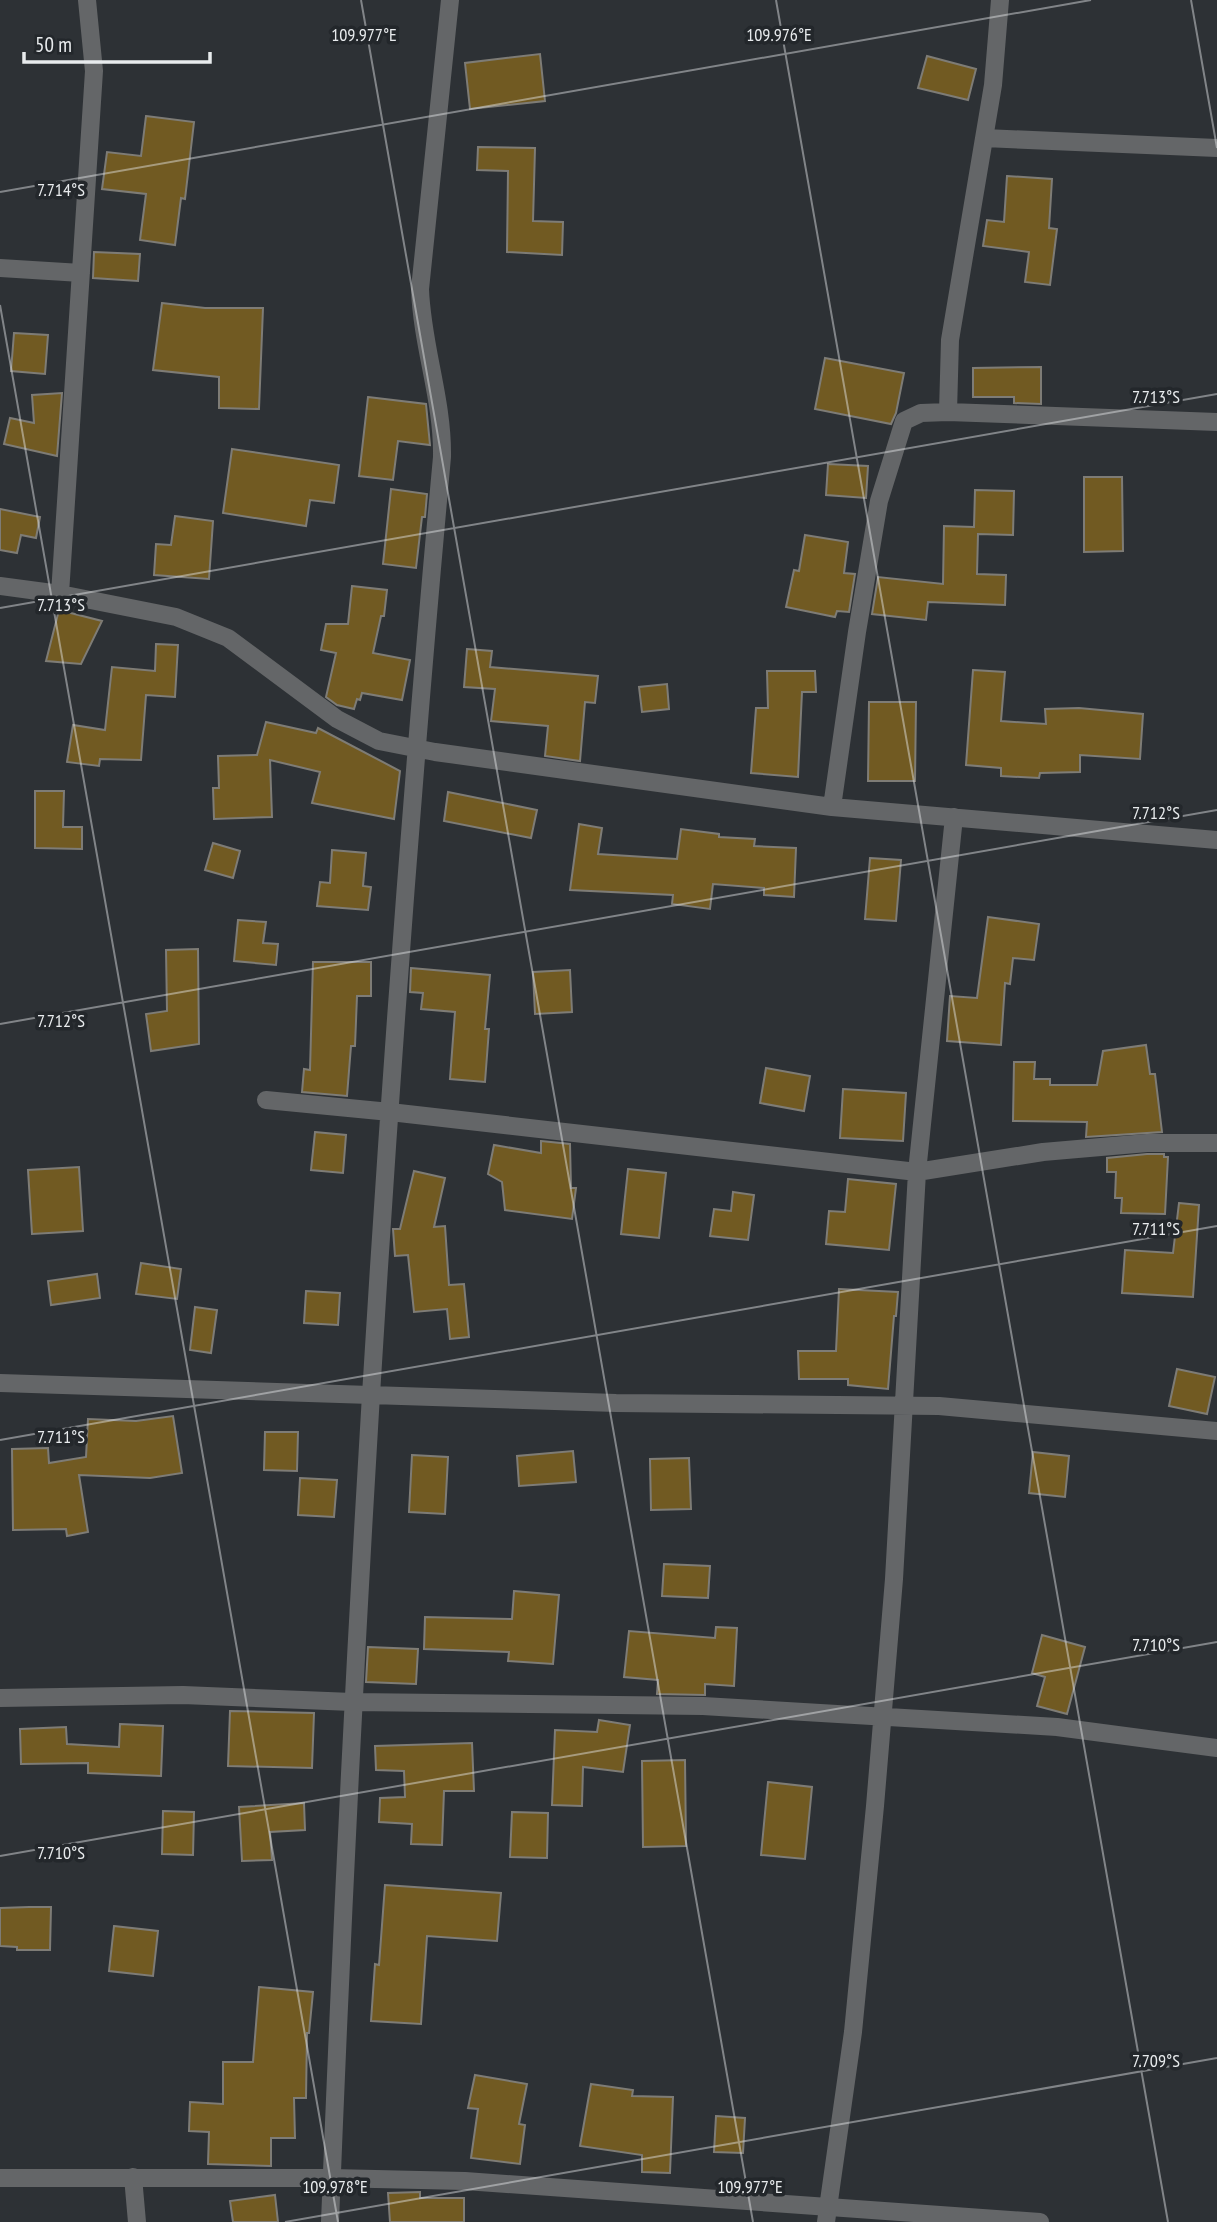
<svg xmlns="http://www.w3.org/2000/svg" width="1217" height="2222" viewBox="0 0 1217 2222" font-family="'PT Sans Narrow',sans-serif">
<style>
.building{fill:#715a22;stroke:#7e7c76;stroke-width:2}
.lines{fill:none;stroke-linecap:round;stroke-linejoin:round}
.street{stroke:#646668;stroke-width:18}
.ticks{fill:none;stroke:#e8ebed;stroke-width:2;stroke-opacity:0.45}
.ticks-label{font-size:18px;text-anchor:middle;fill:#e8ebed;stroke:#23272b;stroke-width:7;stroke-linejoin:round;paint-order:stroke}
</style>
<rect width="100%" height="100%" fill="#2d3135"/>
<!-- building -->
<path class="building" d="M540,54L545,101L470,109L465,63Z
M927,56L976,69L968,100L918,88Z
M146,116L194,122L185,199L181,198L175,245L140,240L146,194L102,189L107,152L141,156Z
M478,147L535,148L533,221L563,222L562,255L507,252L508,171L477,170Z
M1007,176L1052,179L1049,228L1057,229L1050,285L1025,282L1029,252L983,246L987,220L1004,222Z
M94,252L140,254L138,281L93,278Z
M162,303L205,308H263L259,409L219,408V377L153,370Z
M14,333L48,335L45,374L11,371Z
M825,358L904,373L896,413L891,424L815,409Z
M1041,367V404L1014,403V397H973V368Z
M62,393L57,456L4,444L10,418L34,423L32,395Z
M368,397L426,404L430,445L398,441L393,480L359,476Z
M232,449L339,465L334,503L310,500L306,526L223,513Z
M828,464L868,466L866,498L826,495Z
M1084,477H1122L1123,551L1084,552Z
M391,489L427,494L425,517H422L416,568L383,564Z
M975,490L1014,491L1013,535L978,534L977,574L1006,575L1005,605L928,602L926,620L872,614L878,577L943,584L944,526L974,527Z
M0,509L40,517L36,538L21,535L17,553L0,550Z
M175,516L213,521L209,579L154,575L156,544L171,545Z
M805,535L848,542L844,573L855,574L849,612L837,611L835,617L786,607L794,570L799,571Z
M352,586L387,590L384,616H381L373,653L410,660L402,700L362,693L360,700L357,699L354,709L337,705L326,697L336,653L321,650L326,624H348Z
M59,610L102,621L81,664L46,661Z
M156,644L178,645L175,697L146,695L141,760L100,759L99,766L67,762L73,725L105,730L112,667L155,671Z
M467,649L492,651L490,667L598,676L595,703L585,702L580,761L545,756L548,726L491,721L495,689L464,687Z
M973,670L1005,672L1001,721L1046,724L1045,709L1079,708L1143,714L1140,759L1080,755V772L1040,773L1039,778L1001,776V768L966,765Z
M767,671H815L816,692H802L798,777L751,773L756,708H768Z
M667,684L669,709L642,712L639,687Z
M869,702H916L915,781H868Z
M266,722L316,733L318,728L400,771L394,819L312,803L320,772L270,760L272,817L214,819L213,788H219L218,756L257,755Z
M35,791H64L63,827H82V849L35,848Z
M448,792L537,810L531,838L444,821Z
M579,824L602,828L598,854L677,859L681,829L719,834V837L755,839L754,846L796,848L794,897L764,895V888L713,884L710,909L672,904L673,895L570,890Z
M213,843L240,851L233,878L205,870Z
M332,850L366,853L363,886L371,887L368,910L317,906L320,882L330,883Z
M870,858L901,860L896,921L865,919Z
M988,917L1039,924L1034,960L1013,958L1010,984L1005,983L1001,1045L947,1041L950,996L977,998Z
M238,920L266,922L263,943L278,944L276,965L234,961Z
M198,949L199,1044L151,1051L146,1014L167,1011L166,950Z
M313,962H371V996H357L355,1046H351L347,1096L302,1092L304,1069L310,1070Z
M411,968L490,975L485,1029H489L485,1082L450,1079L455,1012L421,1009L423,993L410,992Z
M570,970L572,1012L535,1014L533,972Z
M1146,1045L1150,1074H1155L1162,1132L1086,1137L1087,1122L1013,1121L1014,1062H1035L1034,1079H1050V1085H1097L1103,1051Z
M766,1068L810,1076L804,1111L760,1103Z
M843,1089L906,1093L903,1141L840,1138Z
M315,1132L346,1135L343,1173L311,1170Z
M541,1141L570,1144L571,1188H576L572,1219L505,1210L502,1182L488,1174L494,1145L541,1153Z
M1147,1154H1164V1157H1168L1165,1214L1121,1213L1122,1198H1115L1116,1172H1107V1158Z
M79,1167L83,1231L32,1234L28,1170Z
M628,1169L666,1173L659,1238L621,1234Z
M414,1171L445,1178L434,1227L445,1226L449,1285L464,1284L469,1337L450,1339L447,1309L414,1312L408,1255L395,1256L393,1229H400Z
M848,1179L896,1184L889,1250L826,1244L829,1211L845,1212Z
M733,1192L754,1195L748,1240L710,1236L714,1209L731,1211Z
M1179,1203L1199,1205L1193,1297L1122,1293L1125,1250L1173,1253Z
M141,1263L181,1269L177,1299L136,1294Z
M97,1274L100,1298L51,1305L48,1281Z
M839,1289L898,1292L896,1316H894L888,1389L848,1385V1379H799L798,1351H836Z
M306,1291L340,1293L338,1325L304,1323Z
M195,1307L217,1310L211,1353L190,1350Z
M1177,1369L1215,1377L1207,1414L1169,1406Z
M173,1416L182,1473L150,1478L79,1475L88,1532L67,1536L66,1529L13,1530L12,1449L48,1448L49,1463L86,1457L88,1419L136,1421Z
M265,1432H298L297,1471L264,1470Z
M573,1451L576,1482L519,1486L517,1456Z
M1033,1452L1069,1456L1065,1497L1029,1493Z
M412,1455L448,1457L445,1514L409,1512Z
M689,1458L691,1509L651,1510L650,1459Z
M300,1478L337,1480L334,1517L298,1515Z
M664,1564L710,1566L708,1598L662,1596Z
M514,1591L559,1595L553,1664L508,1661L509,1652L424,1649L425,1617L512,1619Z
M716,1627L737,1628L734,1686L705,1684V1695L657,1694L658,1680L624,1677L629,1631L715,1638Z
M1042,1635L1085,1647L1067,1714L1037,1706L1045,1677L1032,1673Z
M368,1647L418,1649L416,1684L366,1682Z
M230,1711L314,1713L312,1768L228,1766Z
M599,1720L630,1725L623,1772L583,1767L582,1806L552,1805L555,1730L597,1732Z
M120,1724L163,1726L161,1776L88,1773V1763L21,1764L20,1729L66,1727L67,1744L119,1747Z
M472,1743L474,1791H444L442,1845L411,1844L412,1824L379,1822L380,1798L405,1797L404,1771L376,1770L375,1746Z
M685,1760L686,1846L643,1847L642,1761Z
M768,1782L812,1787L805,1859L761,1855Z
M304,1803L305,1830L270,1832L272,1860L242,1861L239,1807Z
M163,1811L194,1812L193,1855L162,1854Z
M512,1812L548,1813L547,1858L510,1857Z
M385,1885L501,1893L497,1941L427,1936L421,2024L371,2021L375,1964L379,1965Z
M29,1907H51L50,1950H17V1947L0,1946V1908Z
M114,1926L158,1931L153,1976L109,1971Z
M259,1987L313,1992L309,2033H307L306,2098H294L295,2138H271V2166L208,2164L209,2132L189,2131L190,2102L223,2104V2062H253Z
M475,2075L527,2084L519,2124L525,2125L520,2164L471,2158L478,2109L468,2108Z
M591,2084L633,2090L632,2096L673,2097L670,2173L642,2172V2155L580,2146Z
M716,2116L745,2118L743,2153L714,2152Z
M420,2192V2198H464V2222H390L388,2193Z
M275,2195L278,2222H233L230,2201Z"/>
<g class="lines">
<!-- street -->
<path class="street" d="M984,138L1217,148
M0,268L81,273
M948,412L950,340L993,85L1000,0
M0,586L60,594L176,617L228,638L337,719L379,741L435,752L832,807L1217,840
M60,594L94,71L87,0
M832,807L857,632L879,501L904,421L921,413L948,412L1217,422
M266,1100L390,1112L917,1172L1043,1152L1147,1143H1217
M0,1383L616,1403L939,1406L1217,1431
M0,1698L183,1695L352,1702L703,1706L1057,1727L1217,1748
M133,2177L137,2222
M0,2178H331L465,2181L1040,2222
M330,2222C353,1633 388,1044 442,457C443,400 422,346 420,289L450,0
M826,2222L853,2032L875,1806L894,1579L917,1172L954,817"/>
</g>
<!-- ticks -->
<path class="ticks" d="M361,0L753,2222M776,0L1168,2222M1191,0L1217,148M0,192L1091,0M0,305L338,2222M0,608L1217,394M0,1024L1217,810M0,1440L1217,1226M0,1856L1217,1642M285,2222L1217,2058"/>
<g class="ticks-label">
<text x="364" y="41">109.977°E</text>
<text x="779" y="41">109.976°E</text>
<text x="61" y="196">7.714°S</text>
<text x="1156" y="403">7.713°S</text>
<text x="61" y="611">7.713°S</text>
<text x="1156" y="819">7.712°S</text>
<text x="61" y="1027">7.712°S</text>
<text x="1156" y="1235">7.711°S</text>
<text x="61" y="1443">7.711°S</text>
<text x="1156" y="1651">7.710°S</text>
<text x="61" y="1859">7.710°S</text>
<text x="1156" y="2067">7.709°S</text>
<text x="335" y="2193">109.978°E</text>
<text x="750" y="2193">109.977°E</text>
</g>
<!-- scale -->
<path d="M24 52v10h186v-10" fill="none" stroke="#e8ebed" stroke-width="3.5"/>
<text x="35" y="52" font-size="21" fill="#e8ebed" stroke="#23272b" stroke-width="5" paint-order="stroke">50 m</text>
</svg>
